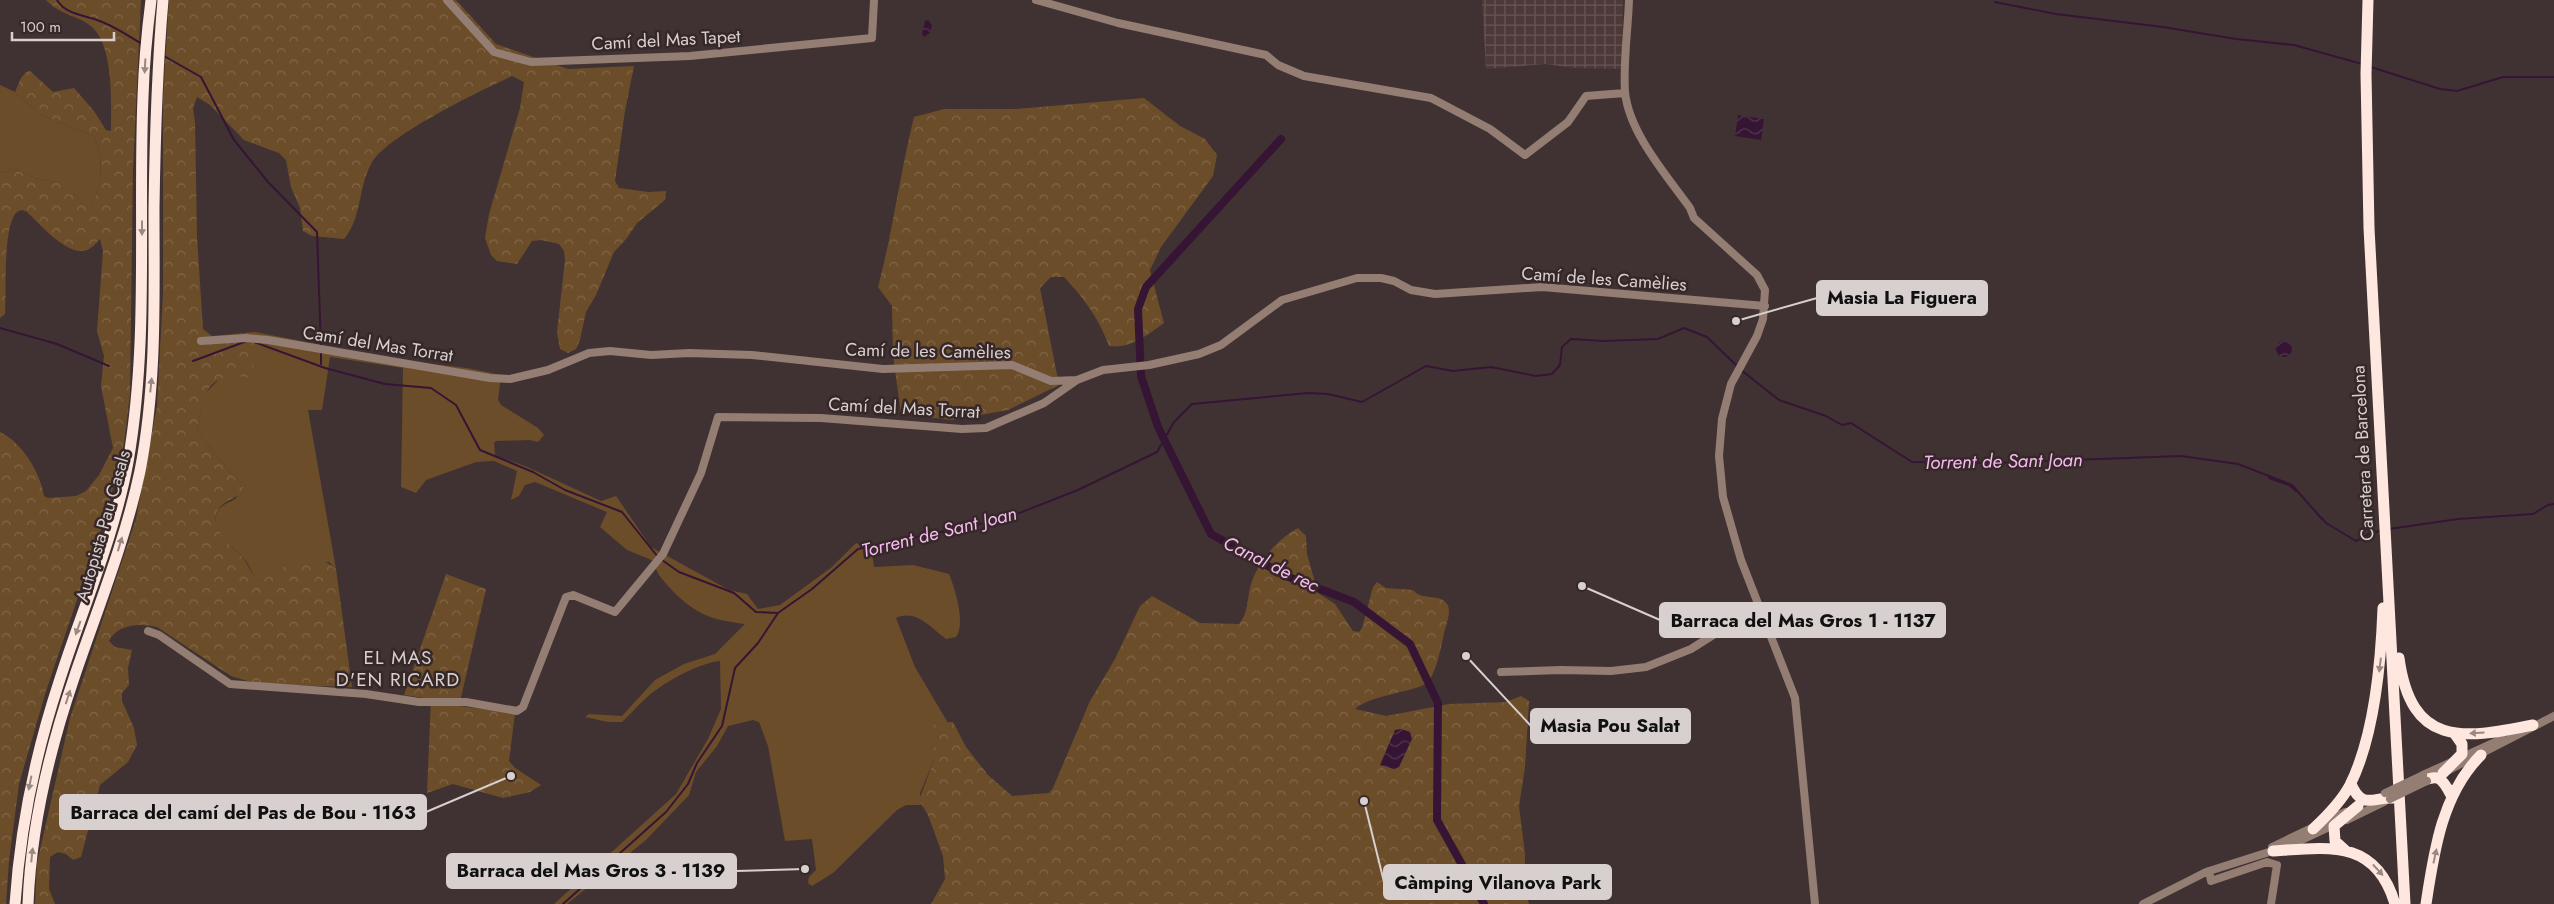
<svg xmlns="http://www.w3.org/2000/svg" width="2554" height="904" viewBox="0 0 2554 904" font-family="Jost,sans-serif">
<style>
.industrial{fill:url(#industrial-grid)}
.green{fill:#6c4d2a}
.forest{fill:url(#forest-crowns)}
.water{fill:url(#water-waves)}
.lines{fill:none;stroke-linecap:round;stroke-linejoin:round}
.stream{stroke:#361534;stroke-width:2}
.canal{stroke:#361534;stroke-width:8}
.minor{stroke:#947d73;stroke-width:8}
.highway{stroke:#fee7de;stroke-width:11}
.minor-bridge{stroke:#947d73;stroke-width:8}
.oneway{fill:#9a8883}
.labels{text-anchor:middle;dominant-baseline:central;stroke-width:5;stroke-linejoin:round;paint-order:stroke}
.street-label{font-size:18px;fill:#d8cfcf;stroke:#362828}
.water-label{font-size:19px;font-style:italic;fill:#f8baf2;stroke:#362828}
.neighbourhood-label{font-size:19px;letter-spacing:1px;fill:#d8cfcf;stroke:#362828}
.leader{fill:none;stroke:#d8cfcf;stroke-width:2}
.callout-dot{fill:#d8cfcf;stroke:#362828;stroke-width:2}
.callout{fill:#d8cfcf;stroke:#d8cfcf;stroke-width:2}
.callout-label{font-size:19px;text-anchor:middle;font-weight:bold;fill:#111}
</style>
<defs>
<pattern id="industrial-grid" width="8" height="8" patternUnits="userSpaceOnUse" patternTransform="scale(1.25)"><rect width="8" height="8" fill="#4e3939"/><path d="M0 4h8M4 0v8" fill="none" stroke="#675555"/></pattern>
<pattern id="forest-crowns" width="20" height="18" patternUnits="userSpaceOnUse" patternTransform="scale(1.25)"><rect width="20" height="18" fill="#6c4d2a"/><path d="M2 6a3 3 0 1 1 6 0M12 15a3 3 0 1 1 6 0" fill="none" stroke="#806648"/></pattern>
<pattern id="water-waves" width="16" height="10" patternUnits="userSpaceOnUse" patternTransform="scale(1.25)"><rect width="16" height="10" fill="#361534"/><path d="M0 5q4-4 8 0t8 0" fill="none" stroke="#523650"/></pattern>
</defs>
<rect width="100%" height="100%" fill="#403232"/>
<!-- industrial -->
<path class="industrial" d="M1482,0H1623L1622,69L1573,68L1546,64L1486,69Z"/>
<!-- green -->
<path class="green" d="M0,85L15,92L41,115L93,136C104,152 103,191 90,204H83L74,193L56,182L34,178L15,169L0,173Z
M255,332L404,361L467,368L501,375L498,400L501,405L538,428L544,435L538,442L530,440L496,441L494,443L495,456L525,466L601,501L616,496L651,547L729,590L747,594L758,609L780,605L832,567L856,543L872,553L874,567L913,565L949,574C955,589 966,623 956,637L946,639C930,627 916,609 896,618L915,667L948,723L934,724V760L920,793L921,805H906L897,810L833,873L812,886L808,883L809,877L816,870L812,839L785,841L768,746L759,722L753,720L728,726L717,746L696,772L689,795L646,840L567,904H554L676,794L708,739L721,709L720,661C698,663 660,684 644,700C636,707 630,715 622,722H608L585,717L589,714L622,716L655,680L684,664L715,654L745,624C710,620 693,613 669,587C661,578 656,573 654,561L627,550L600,527L607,512L535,482L525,485L519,496L511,500L517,471L494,461L476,462L426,480L416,493L401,487L403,368L330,357L322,410H308L336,569L329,562L284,567L261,581C251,576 252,568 245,560C235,548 212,533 216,515C219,504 229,504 236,498C239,495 241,487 242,483L235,478L197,431L203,396L221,377L230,374L250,377L259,340Z"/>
<!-- forest -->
<path class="forest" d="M46,0H141L133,168L130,394L124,444L107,512L46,691L19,784L9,861L6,904H0V432C22,442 41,474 44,496L48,498L76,496L86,491L99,475L113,448L101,386L104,356L97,331L103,251L100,239C97,242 93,247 89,249C70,260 40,224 27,212C0,196 7,299 5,314L0,318V173L15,169L34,178L56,182L69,187L83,204H90C103,191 104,151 93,136L41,115L15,92L21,78L26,72L30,71L53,92L74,88L94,111L106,130L111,131C111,103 114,47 92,27C79,15 61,16 46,0Z
M169,0H456L496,44L568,69L634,66L625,111L615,181L619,188L648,192L666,191L665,200L637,223L627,238L614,252L596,295L586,312L580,340L576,349L568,353L560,349L557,332L565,260L564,251L559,244L541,240L532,241L517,264L497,261L491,255L485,238L489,214L520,108L524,82L512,76C482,90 385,136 371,164C358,188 362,218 344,239L312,236L303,231L300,208L291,187L286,160L279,153L244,140L210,105L197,97L193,108L195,122L197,237L203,329L212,336L255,332L260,340L250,378C206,369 203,396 197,431L235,478L242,483L244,492C237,497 227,500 221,506C204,524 231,545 242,557C250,566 251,576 261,581C283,566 312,547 336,569L352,687L258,684L231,676L157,627C141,623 117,624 109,641L115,647L132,650L128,668L129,685L122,693V701L134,728L137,745L128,762L100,785L81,857L73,860L66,854L58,852L50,857L49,889L55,904H35L37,863L70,718L136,519L157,406L163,294V98Z
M1144,98L1180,126L1205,139L1217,155L1213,176L1161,247L1150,270L1164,323C1147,335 1131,349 1109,346C1099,319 1084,298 1064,277H1051L1040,288L1059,385L1008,410L952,420L901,414L893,355L892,306L878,287C893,231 900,173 914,117L944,109H1015Z
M1298,528L1306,536L1307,554L1318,593L1335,604L1353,631L1359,632L1362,628L1373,587L1377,582L1386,588L1413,590C1421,601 1440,593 1447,604C1452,611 1446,625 1444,633C1441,648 1437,669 1429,681C1420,692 1371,694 1355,709L1386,716L1449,704L1506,702L1521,696L1529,701L1525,767L1519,806L1525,854V890L1529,904H931L945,879L943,856L928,815L919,800L934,760V724L953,722L966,747L988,775L1012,796L1049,793L1053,788L1090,701L1115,659L1140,606L1152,596L1200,623L1239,624C1248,614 1247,601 1250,588C1256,564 1276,540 1298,528Z
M446,574L486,589L459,706L515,713L509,761L515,768L541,785L530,792L503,798L453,784L427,793L431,699L404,695Z"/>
<!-- water -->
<path class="water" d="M928,20L932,25L930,33L924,37L922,34L925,21Z
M1738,115L1764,119L1761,140L1735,136Z
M2276 349a8 8 0 1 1 16 0a8 8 0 1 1-16 0Z
M1401,729L1410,732L1412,739L1399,767L1394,769L1380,765L1395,730Z"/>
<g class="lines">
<!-- stream -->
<path class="stream" d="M57,0C65,14 83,15 97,20C113,25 128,36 142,44
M1995,2L2056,14L2163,27L2236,39L2294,45L2362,64
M164,56L201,77L234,140L268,182L317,232L321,347
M2371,67L2440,89L2457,91L2503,77H2554
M0,328L57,344L109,366
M254,342L325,368L385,384L431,388L456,405L480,450L533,472L565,490L622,512L658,557
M321,351V364
M193,361L247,341
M1741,370L1779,400L1826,416L1842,425L1851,423L1912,462L1991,463L2181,456L2238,464L2292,485L2322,519
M2269,478L2289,485L2296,491
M2322,518L2326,523L2356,541L2369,534L2380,531
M2389,529L2458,519L2533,514L2548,505L2554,504
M662,560L679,572L734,593L756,612L778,613L812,589L858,549L1004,519L1078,490L1157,452L1174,422L1192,404L1308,393L1328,394L1362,402L1426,366L1453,371L1491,367L1536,376L1552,374L1560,365L1562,347L1571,339L1603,341L1658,339L1684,328L1707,337L1738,367
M563,904L666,812L688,784L697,763L722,726L735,668L758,643L778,613"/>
<!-- canal -->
<path class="canal" d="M1281,139L1146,287L1138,309L1141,376L1158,427L1211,534L1286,576L1354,602L1410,644L1438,703L1437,820L1484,904"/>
<!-- minor -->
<path class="minor" d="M447,0L494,52L531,62L690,56L872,38L874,0
M1036,0L1118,23L1266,55L1278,65L1304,76L1431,98L1490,129L1525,155L1568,122L1586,96L1625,93
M1629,0C1628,30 1623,62 1625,92C1629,133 1667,176 1690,208L1694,218L1757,275L1765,290L1763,319L1757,336L1731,384L1722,419L1719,456L1723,497L1741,560L1795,698L1815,904
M201,341L246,338L268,340L490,378L510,379L548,370L589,353L610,351L651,355L689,353L752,355L883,369L1012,365L1051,381L1077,380L1103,370L1149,365L1199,354L1221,345L1282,300L1357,278H1381L1394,281L1411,290L1435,294L1542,287L1765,306
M148,631L159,635L230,684L366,694L419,702H466L517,711L523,707L566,597L573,595L615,612L663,554L701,473L718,417L821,418L962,429L986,428L1044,403L1077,380
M1501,672L1561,670L1611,671L1646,667L1691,649L1759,606
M2449,770L2554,716
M2423,775L2502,739
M2347,820L2384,802
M2272,847L2345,812
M2209,871L2211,881L2267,862L2277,865L2271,904
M2143,904L2206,872L2291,845L2336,824"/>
<!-- highway -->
<path class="highway" d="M2368,0L2366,74L2369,228L2405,904
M2399,658C2411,746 2461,740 2533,725
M2443,773L2462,754V744L2455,734
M2413,783C2436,778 2438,770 2451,795
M2351,784C2362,810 2373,797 2393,798
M2313,829C2327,816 2341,802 2350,785C2374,737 2381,662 2383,608
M2273,851C2329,847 2376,839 2395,904
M2346,851L2335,841L2334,826L2358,806
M15,904C20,828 35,755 59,682C82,609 114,538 128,462C149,341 138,219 143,97C144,64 147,32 151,0
M28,904C31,827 49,751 74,678C97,610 125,542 140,471C157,384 154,296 154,208C155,138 157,69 163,0
M2426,904C2434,851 2442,794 2481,755"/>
<!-- minor-bridge -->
<path class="minor-bridge" d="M2385,793L2423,775
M2390,799L2427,781"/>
</g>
<!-- one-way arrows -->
<defs><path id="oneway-solid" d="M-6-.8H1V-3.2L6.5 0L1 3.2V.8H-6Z" transform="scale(1.25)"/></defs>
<g class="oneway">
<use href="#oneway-solid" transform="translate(145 66) rotate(93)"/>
<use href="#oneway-solid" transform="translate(142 228) rotate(90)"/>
<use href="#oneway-solid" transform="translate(151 385) rotate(-84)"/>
<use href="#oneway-solid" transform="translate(120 544) rotate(-73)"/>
<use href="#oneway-solid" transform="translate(78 628) rotate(110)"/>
<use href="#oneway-solid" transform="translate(2380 665) rotate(97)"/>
<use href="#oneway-solid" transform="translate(68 697) rotate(-72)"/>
<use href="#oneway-solid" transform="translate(2477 733) rotate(176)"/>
<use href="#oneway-solid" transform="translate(30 783) rotate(101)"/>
<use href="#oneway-solid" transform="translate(32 855) rotate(-84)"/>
<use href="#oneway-solid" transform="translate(2435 856) rotate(-78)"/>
<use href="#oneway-solid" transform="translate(2378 870) rotate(47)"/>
</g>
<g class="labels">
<!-- street labels -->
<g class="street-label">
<text transform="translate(666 40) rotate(-3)">Camí del Mas Tapet</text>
<text transform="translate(1604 279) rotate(4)">Camí de les Camèlies</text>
<text transform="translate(378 344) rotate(9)">Camí del Mas Torrat</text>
<text transform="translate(928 351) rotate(1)">Camí de les Camèlies</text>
<text transform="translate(904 408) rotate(3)">Camí del Mas Torrat</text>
<text transform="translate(2363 453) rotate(-93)">Carretera de Barcelona</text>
<text transform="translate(103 526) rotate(-74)">Autopista Pau Casals</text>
</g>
<!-- water labels -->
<g class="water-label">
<text transform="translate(2003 461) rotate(-1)">Torrent de Sant Joan</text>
<text transform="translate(939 532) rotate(-14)">Torrent de Sant Joan</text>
<text transform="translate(1271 564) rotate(26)">Canal de rec</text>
</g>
<!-- neighbourhood labels -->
<g class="neighbourhood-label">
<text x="398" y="657">EL MAS<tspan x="398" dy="22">D'EN RICARD</tspan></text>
</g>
</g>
<!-- callouts -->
<path class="leader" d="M1736 321L1817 298M1582 586L1660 620M1466 656L1531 726M511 776L426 812M805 869L736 871M1364 801L1384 882"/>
<g class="callout-dot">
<circle cx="1736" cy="321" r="5"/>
<circle cx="1582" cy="586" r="5"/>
<circle cx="1466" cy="656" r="5"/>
<circle cx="511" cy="776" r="5"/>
<circle cx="805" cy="869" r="5"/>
<circle cx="1364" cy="801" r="5"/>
</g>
<g class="callout">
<rect x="1817" y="281" width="170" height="34" rx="5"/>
<rect x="1660" y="603" width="285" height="34" rx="5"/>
<rect x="1531" y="709" width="159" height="34" rx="5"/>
<rect x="60" y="795" width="366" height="34" rx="5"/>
<rect x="447" y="854" width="289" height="34" rx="5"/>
<rect x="1384" y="865" width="227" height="34" rx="5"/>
</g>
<g class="callout-label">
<text x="1902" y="304">Masia La Figuera</text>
<text x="1803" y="627">Barraca del Mas Gros 1 - 1137</text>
<text x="1610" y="732">Masia Pou Salat</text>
<text x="243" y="819">Barraca del camí del Pas de Bou - 1163</text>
<text x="591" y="877">Barraca del Mas Gros 3 - 1139</text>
<text x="1498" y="889">Càmping Vilanova Park</text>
</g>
<!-- scale -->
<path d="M12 32v8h102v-8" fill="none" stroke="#d8cfcf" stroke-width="2.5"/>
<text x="20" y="32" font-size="15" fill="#d8cfcf" stroke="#362828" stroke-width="4" paint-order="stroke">100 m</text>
</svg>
